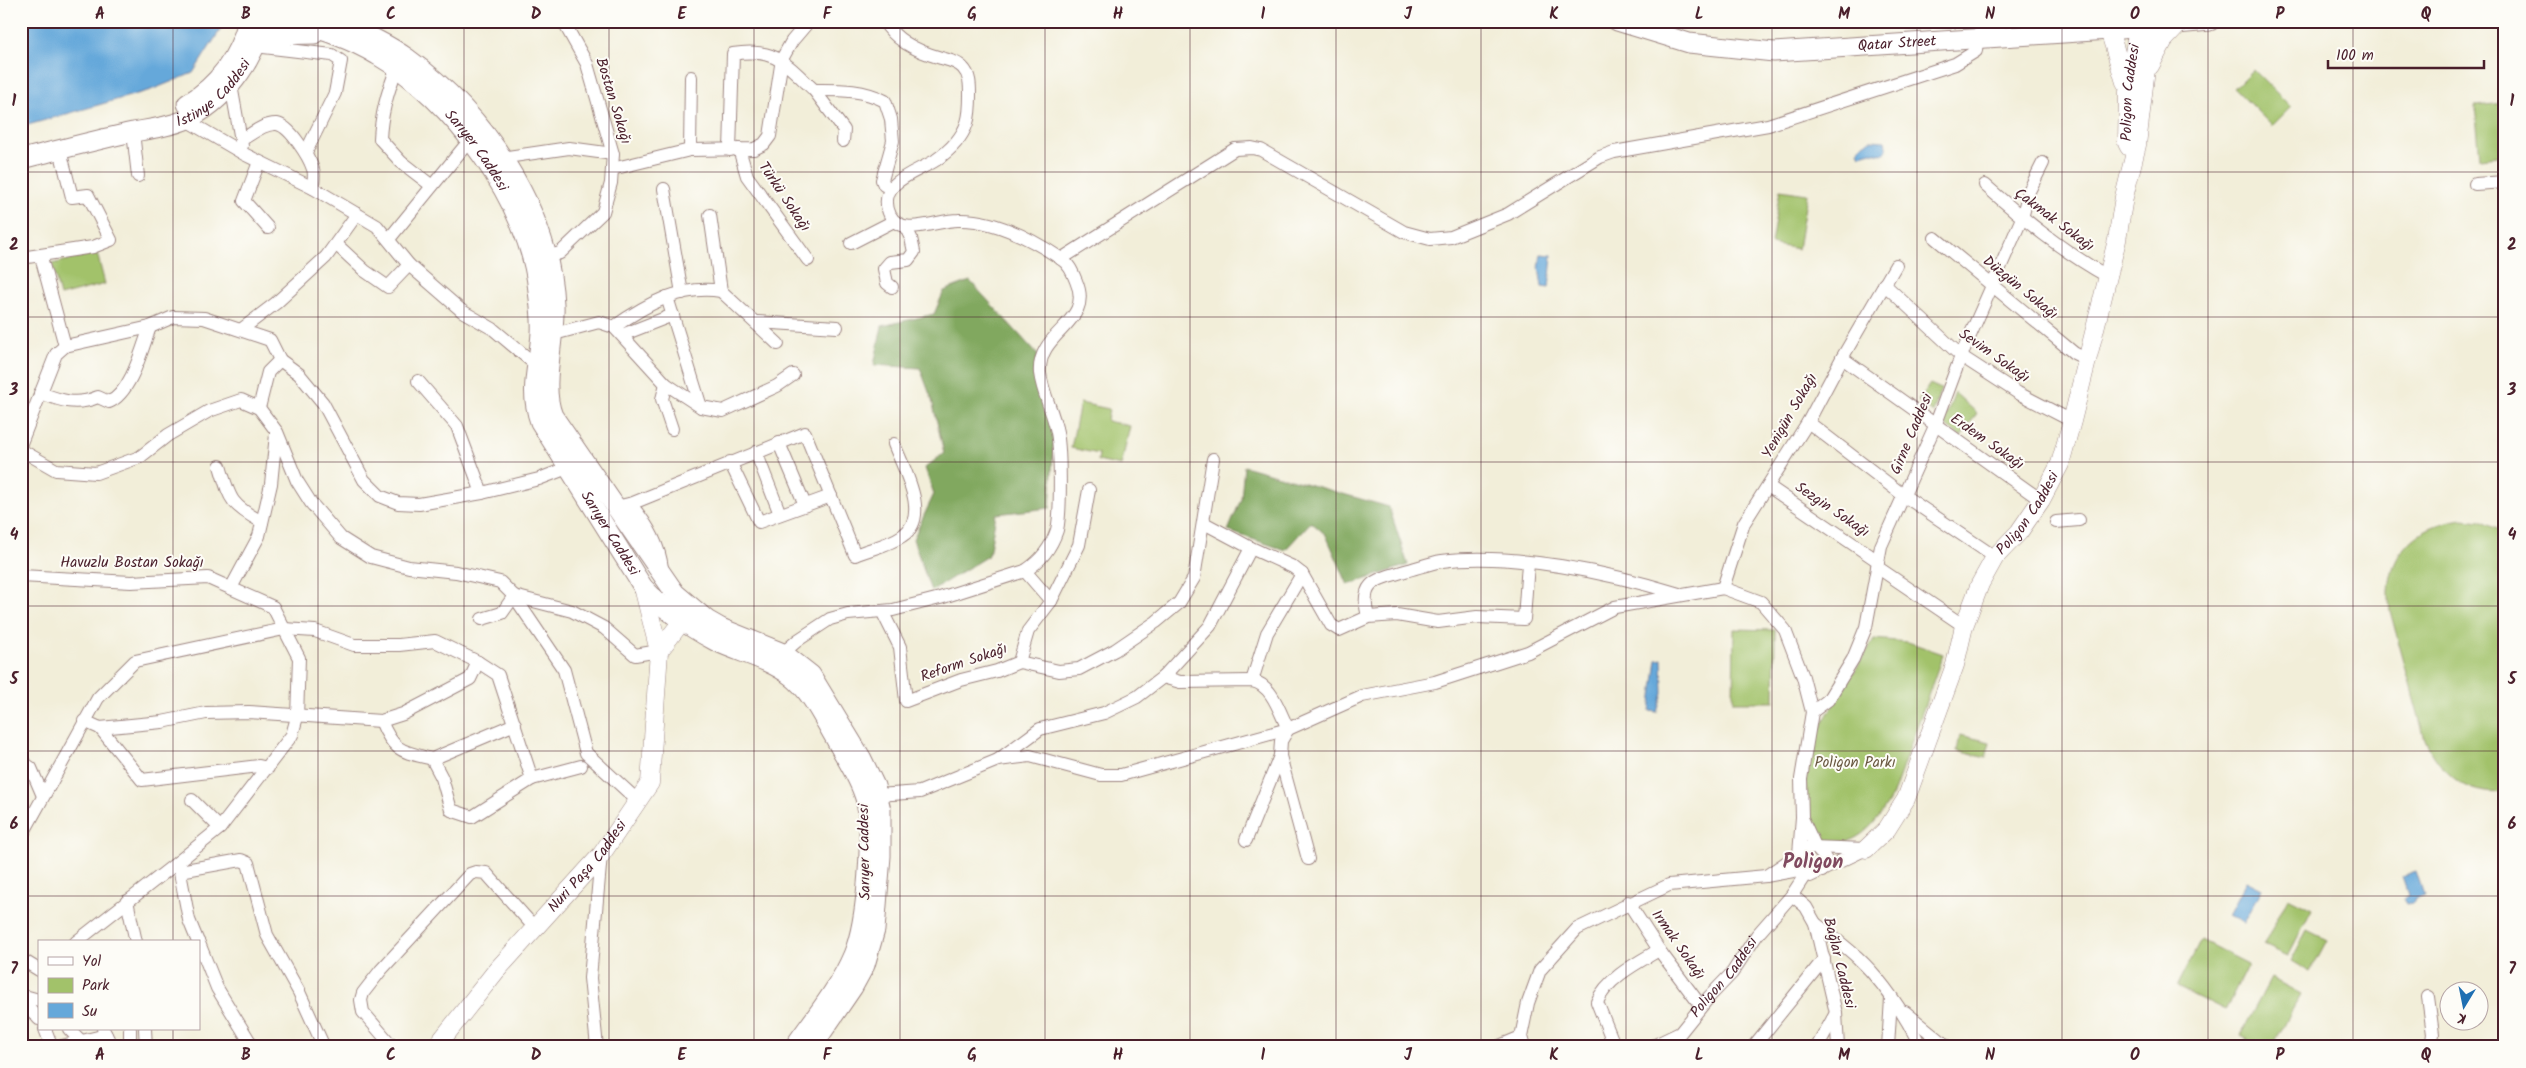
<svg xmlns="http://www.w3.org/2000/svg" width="2526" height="1068" viewBox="0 0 2526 1068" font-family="Kalam,sans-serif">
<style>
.green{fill:#a2c26a;stroke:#76704a}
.forest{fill:#81a85e;stroke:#666444}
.water{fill:#65a8da;stroke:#586482}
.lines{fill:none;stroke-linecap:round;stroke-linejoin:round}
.street-casing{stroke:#9e8682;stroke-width:14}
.secondary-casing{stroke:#9e8682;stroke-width:19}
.primary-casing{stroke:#9e8682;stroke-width:21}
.street{stroke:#fff;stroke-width:12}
.secondary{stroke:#fff;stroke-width:18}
.primary{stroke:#fff;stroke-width:19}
.grid{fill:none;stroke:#4a1f2b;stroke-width:1;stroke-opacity:0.55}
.labels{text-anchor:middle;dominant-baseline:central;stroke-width:4;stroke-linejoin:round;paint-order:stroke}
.street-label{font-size:15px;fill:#4a1f2b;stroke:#fdfcf7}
.park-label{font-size:15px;fill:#695841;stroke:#fdfcf7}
.district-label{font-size:20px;font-weight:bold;fill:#804a5f;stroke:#fdfcf7}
.neatline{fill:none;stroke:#4a1f2b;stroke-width:2}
.grid-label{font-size:16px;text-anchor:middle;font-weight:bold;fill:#4a1f2b}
</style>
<rect width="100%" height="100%" fill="#fdfcf7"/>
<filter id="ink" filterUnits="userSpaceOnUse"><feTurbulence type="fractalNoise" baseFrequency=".02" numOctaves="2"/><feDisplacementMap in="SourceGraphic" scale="10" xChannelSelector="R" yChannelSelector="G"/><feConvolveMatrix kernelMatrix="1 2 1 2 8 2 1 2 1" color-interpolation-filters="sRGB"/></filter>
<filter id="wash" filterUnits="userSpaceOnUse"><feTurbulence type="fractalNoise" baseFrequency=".0096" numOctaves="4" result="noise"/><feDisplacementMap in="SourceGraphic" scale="20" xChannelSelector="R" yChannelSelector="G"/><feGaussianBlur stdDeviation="1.12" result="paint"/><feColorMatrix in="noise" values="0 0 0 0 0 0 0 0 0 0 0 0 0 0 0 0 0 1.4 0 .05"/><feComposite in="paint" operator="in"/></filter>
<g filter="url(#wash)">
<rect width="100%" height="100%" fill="#f2eed9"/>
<!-- green -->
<path class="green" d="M2253,69L2291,107L2272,126L2234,88Z
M2505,103V155L2480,158L2475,106Z
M1780,190L1807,194L1798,249L1771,244Z
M97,253L105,284L60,296L52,264Z
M1930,384L1941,389L1933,413L1918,401Z
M1955,393L1977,413L1961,437L1943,424Z
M1080,403L1109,409L1107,421L1130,426L1121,466L1098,461L1099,454L1071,448Z
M2462,519L2481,521L2505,533V792C2467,797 2439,772 2425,739L2390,611C2383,559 2410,526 2462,519Z
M1734,629L1775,630L1774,702H1733Z
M1874,639L1908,642L1943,654L1893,794C1877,823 1855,853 1818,840C1782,754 1835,709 1874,639Z
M1960,735L1990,742L1986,758L1957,751Z
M2288,897L2312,909L2288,956L2264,945Z
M2307,930L2327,940L2310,972L2291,961Z
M2201,940L2248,964L2225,1011L2177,987Z
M2271,978L2301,994L2272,1047H2261L2240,1036Z"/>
<!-- forest -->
<path class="forest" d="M970,281L1038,355L1033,373L1054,435L1050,508L996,514L989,555L931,591L913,539L934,494L925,468L944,453L932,400L920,368L874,365L882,326L934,314L944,291Z
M1244,466L1389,507L1408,565L1348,585L1326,535L1311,522L1285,550L1228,531L1241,499Z"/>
<!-- water -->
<path class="water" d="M21,21H226L193,73L151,90L21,127Z
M1870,140L1885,141L1887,150L1882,154L1872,152L1860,155L1858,151L1861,146Z
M1541,254L1552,255L1549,288L1542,287L1539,267Z
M1662,659L1663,693L1657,712L1650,711L1657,660Z
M2416,871L2424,895L2415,898L2413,903L2407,904L2404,899L2408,894L2402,876Z
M2246,881L2262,889L2244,923L2228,915Z"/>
</g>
<g filter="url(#ink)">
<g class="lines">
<!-- street casing -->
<g class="street-casing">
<g id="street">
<path d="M2067,21L2069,22"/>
<path d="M255,46L332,55L341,61L335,93L306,152"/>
<path d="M397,68C388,90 381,114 380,139L401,162L432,186"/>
<path d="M231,85L242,146"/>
<path d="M814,90L844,130L843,141"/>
<path d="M186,120L244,154L313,188L377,226L409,265L462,311L493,329L536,365"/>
<path d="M133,132L138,176"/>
<path d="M241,140C252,134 264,123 277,124C290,126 309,157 313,169C315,174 313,182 313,188"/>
<path d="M739,149L747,176L808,260"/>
<path d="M690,150L691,77"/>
<path d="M730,150L733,54C775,47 786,64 814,90C839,90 862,89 885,101L891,119L893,141L882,180L884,185L891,188"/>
<path d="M500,158L569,148L613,154"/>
<path d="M259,162L244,201L268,228"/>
<path d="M612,169L690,150L754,149L764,144L770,136L782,59L792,41L809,21"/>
<path d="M2475,184L2505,182"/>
<path d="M1985,185C2023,219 2062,251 2107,276"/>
<path d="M664,189L682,293"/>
<path d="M710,215L721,291"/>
<path d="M1935,238L2074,353L2088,360"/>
<path d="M389,239L469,141"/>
<path d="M851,243L894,221"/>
<path d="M337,245L365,271L388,287L409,265"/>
<path d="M41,257L65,346"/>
<path d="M547,257L560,253L603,212L611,183L613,154L587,64L563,21"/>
<path d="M21,258L93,247L111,240L88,195L72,197L60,150"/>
<path d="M1061,259L1235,149L1252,148L1261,150L1404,232L1430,239L1451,237L1508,214L1600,157L1614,152L1768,125L1955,64L1976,51L1977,39"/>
<path d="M1884,284L1961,356L2018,393L2072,421"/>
<path d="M892,287L887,283L884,269L890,262L908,260L914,252L911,238L906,228"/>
<path d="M667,297L701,407"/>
<path d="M757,322L837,327"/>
<path d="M614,327C645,305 682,284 721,291L778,344"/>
<path d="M242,329L276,303L326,257L357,214"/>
<path d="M554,334L599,322L614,327L666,384L701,407L723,411L777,386L793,375"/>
<path d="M622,335L673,315"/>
<path d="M1842,358L2041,500"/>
<path d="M418,381L457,426L482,493"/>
<path d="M666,384L662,399L672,429"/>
<path d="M40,393C62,401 76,406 98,397L109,402C131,393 142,349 150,327"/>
<path d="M1808,422L1903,495L1995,557"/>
<path d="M21,443L56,354L65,346L150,327L173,317L204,318L270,340L280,360"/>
<path d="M779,443L805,505"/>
<path d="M21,450L56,470L96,473L140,457L168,435L209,411L241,400L259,408"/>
<path d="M756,452L780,514"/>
<path d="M730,462L759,522L831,496"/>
<path d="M220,466C230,499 230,505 262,522"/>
<path d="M570,467L539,479L482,493L419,504L398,503L380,496L364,480L323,403L299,374L280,360L268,372L259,408L277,432L297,481L311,503L341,538L371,557L409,567L456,572L500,582L514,596L564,670L586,753L638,801"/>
<path d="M1768,486L1878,561"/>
<path d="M630,504C646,522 659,544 662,568"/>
<path d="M616,507L633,503L805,433L855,555C869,549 889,545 902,536C932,517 903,468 894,444"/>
<path d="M2056,522L2079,520"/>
<path d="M1204,523L1251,548L1293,567L1302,574L1331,625L1339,630L1368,617C1359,582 1375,580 1405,571C1417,568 1430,563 1442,561C1513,552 1611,573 1679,594"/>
<path d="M1877,567L1964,626"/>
<path d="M21,576L131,582L208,578L273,607L299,658L297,717L292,735L220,828L178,862L189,920L198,942"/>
<path d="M231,588L259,536L271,484L276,434"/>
<path d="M1723,588L1744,523L1808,422L1842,358L1896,265"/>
<path d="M1051,601L1079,545L1089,490"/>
<path d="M882,611L900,647L906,701L961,680L997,671L1019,662L1028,631L1051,601L1025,571"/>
<path d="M1368,617L1397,615L1438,622L1477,617L1524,619L1528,563"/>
<path d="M482,619L502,613L514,596L572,611L604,628L635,655L659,651"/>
<path d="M783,653L798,640L830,619L848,614L893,610L940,598L1025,571C1041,561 1051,548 1057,530C1061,513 1061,445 1056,428C1052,410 1042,391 1040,373C1037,330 1095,324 1076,281C1072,271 1069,264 1060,258C1030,238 994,219 958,220C937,220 901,238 890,215C875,182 916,173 936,160C949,151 962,138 967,123C970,114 970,104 970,95C970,85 970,75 963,68C958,62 948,60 941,58C919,52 896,42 884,21"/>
<path d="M1019,662L1059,671L1079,669L1115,650L1156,622L1179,603L1194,578L1213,459"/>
<path d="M1163,677L1180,682L1252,681C1272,684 1280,713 1288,729L1281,741L1280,756L1308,859"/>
<path d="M1252,681L1267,633L1302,574"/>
<path d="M1812,712L1828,700L1853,659L1866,627L1881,546L1935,426L1961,356L2022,218L2029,191L2043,163"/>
<path d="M84,721L100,728L162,722L206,713L249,712L381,721L403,714L470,679L478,662"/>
<path d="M100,728L142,780L259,766L268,768"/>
<path d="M432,759L515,724"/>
<path d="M998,760L1040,729L1104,713L1137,697L1163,677L1210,626L1251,548"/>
<path d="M21,761L31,768L43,796"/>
<path d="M532,779L581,766"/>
<path d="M878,795L920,792L998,760L1030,756L1101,775H1121L1288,729L1362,696L1435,682L1528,652L1615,607L1723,588L1761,602L1785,630L1803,677L1812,712L1801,779L1802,817L1799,854L1766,876"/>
<path d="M192,800L220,828"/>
<path d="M1802,818L1816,848L1825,858L1822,871"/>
<path d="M21,837L98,698L135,661L284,629L315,631L354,645H399L435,641L478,662L498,675L532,779L472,817L451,810L442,778L432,759C401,751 394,752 381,721"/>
<path d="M1246,840L1280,756"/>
<path d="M1806,848L1811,847L1866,849L1810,876L1802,873L1796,862L1799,854Z"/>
<path d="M180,871L241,860L248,863L267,935L299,992L324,1047"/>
<path d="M1792,895L1806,907L1815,923L1836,1013L1838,1047"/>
<path d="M127,901L136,942"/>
<path d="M1628,902L1659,950L1701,1006"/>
<path d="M1815,923C1829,934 1844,945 1857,957C1883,981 1902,1010 1918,1041V1047"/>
<path d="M76,942L178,862"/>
<path d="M199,943L217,988L253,1047"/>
<path d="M21,959L39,970"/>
<path d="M2428,997L2433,1034L2431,1047"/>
<path d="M39,1000L28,997L23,1001L39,1019"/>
<path d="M1905,1012L1948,1047"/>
<path d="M45,1029L52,1047"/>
<path d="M69,1029L82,1042"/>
<path d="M103,1029L112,1047"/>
<path d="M145,1029L146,1047"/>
<path d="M58,1047L106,1035"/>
<path d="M130,1047V1029"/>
<path d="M393,1047L363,1012L361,1000L363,993L381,970L470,874L476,872L486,873L535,928"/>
<path d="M597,1047L590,978L601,855"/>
<path d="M1497,1047L1521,1037"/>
<path d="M1524,1047L1521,1037L1528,1003L1540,970L1577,929L1669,885L1766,876L1799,870"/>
<path d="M1615,1047L1597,1002C1607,978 1637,963 1659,950"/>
<path id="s1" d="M1646,1047L1655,1045L1680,1033L1709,997L1732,973L1757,935L1792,895L1805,875"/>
<path d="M1753,1047L1824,959"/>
<path d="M1817,1047L1836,1013"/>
<path d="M1888,1047L1891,998"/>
</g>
</g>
<!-- secondary casing -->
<g class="secondary-casing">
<g id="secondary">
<path d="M2109,30L2125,82"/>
<path d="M2150,66L2164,40L2179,24"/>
<path id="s2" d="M2129,147L2127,143L2128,92L2138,27"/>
<path d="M659,651L683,620"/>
<path id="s3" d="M1866,849L1887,829L1906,799L1955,665L1964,626L1980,584L1995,557L2019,532L2041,500L2060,464L2072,421L2117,240L2124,197L2137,145L2151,26"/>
<path id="s4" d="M436,1047L496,971L601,855L650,783L659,651L643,587"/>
</g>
</g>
<!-- primary casing -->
<g class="primary-casing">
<g id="primary">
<path id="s5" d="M293,21C322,30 351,39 377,55C452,98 530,204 538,291C540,305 542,319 541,333C539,366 528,389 540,422L643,587C663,609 689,627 715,641C740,653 769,659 791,676C811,691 823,718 836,740C846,759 859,777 865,798C874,832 867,922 853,955C839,988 815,1017 794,1047"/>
<path d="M336,21C360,32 385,42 407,58C483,113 549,207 554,304C556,338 540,385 553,416L675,593L707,620L721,628L783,653L811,675L862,759L875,786L881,810V856L875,930L865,965L853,987L812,1047"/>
<path id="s6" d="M1617,21L1689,43L1774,52L2109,30L2210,21"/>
<path d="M258,39L274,35L314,34"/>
<path d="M187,104C218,85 239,56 248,21"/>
<path id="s7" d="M21,159C59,150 96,140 133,132C151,129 168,127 185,120C224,103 253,62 264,21"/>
</g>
</g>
<!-- street -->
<use href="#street" class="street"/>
<!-- secondary -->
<use href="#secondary" class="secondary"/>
<!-- primary -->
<use href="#primary" class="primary"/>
</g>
</g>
<!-- grid -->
<path class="grid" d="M173,21V942M318,21V1047M464,21V1047M609,21V1047M754,21V1047M900,21V1047M1045,21V1047M1190,21V1047M1336,21V1047M1481,21V1047M1626,21V1047M1772,21V1047M1917,21V1047M2062,21V1047M2208,21V1047M2353,21V1047M21,172H2505M21,317H2505M21,462H2505M21,606H2505M21,751H2505M21,896H2505M173,1029V1047"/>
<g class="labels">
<!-- street labels -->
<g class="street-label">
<text stroke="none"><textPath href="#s6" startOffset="284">Qatar Street</textPath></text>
<text stroke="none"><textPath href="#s7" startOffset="208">İstinye Caddesi</textPath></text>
<text stroke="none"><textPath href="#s2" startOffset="55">Poligon Caddesi</textPath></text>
<text transform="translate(613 101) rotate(73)">Bostan Sokağı</text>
<text stroke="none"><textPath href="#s5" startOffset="230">Sarıyer Caddesi</textPath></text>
<text transform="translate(784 197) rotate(56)">Türkü Sokağı</text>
<text transform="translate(2054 220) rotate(37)">Çakmak Sokağı</text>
<text transform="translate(2020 288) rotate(39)">Düzgün Sokağı</text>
<text transform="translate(1994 356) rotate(35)">Sevim Sokağı</text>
<text transform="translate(1790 416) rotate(-60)">Yenigün Sokağı</text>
<text transform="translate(1912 434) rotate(-67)">Girne Caddesi</text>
<text transform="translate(1987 442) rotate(35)">Erdem Sokağı</text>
<text transform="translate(1832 510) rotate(34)">Sezgin Sokağı</text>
<text stroke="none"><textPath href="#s3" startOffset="378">Poligon Caddesi</textPath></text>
<text stroke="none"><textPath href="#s5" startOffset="649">Sarıyer Caddesi</textPath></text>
<text x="132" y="563">Havuzlu Bostan Sokağı</text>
<text transform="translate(964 663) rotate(-19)">Reform Sokağı</text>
<text transform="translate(865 852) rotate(-91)">Sarıyer Caddesi</text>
<text stroke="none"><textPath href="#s4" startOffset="236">Nuri Paşa Caddesi</textPath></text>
<text transform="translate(1678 945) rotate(55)">Irmak Sokağı</text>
<text transform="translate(1839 963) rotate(76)">Bağlar Caddesi</text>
<text stroke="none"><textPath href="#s1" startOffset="108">Poligon Caddesi</textPath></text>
</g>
<!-- park labels -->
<g class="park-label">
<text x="1855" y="763">Poligon Parkı</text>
</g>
<!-- district labels -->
<g class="district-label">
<text x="1813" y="863">Poligon</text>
</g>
</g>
<!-- margin -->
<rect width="2526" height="1068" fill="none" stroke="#fdfcf7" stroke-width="55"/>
<!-- legend -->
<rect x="38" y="940" width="162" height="90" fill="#fdfcf7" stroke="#b5a4a5"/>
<rect x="48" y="957" width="25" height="8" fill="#ffffff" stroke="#b5a4a5"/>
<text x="82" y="966" font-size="15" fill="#4a1f2b">Yol</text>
<rect x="48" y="978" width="25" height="15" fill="#a2c26a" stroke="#b5a4a5"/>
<text x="82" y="990" font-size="15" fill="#4a1f2b">Park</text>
<rect x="48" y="1003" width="25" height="15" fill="#65a8da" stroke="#b5a4a5"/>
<text x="82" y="1016" font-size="15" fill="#4a1f2b">Su</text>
<!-- north arrow -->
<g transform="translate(2464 1006) rotate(190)"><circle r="24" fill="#fdfcf7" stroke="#b5a4a5"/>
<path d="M0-4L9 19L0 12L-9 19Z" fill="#1f6fb2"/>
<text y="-8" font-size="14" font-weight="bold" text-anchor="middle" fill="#4a1f2b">K</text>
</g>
<!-- scale -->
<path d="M2328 60v8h156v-8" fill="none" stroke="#4a1f2b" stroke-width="2.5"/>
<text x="2336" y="60" font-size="15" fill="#4a1f2b" stroke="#fdfcf7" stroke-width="4" paint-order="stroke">100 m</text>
<rect x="28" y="28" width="2470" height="1012" class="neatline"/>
<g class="grid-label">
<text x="100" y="19">A</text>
<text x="246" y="19">B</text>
<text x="391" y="19">C</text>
<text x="536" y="19">D</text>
<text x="682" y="19">E</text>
<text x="827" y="19">F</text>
<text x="972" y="19">G</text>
<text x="1118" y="19">H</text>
<text x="1263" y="19">I</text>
<text x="1408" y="19">J</text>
<text x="1554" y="19">K</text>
<text x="1699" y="19">L</text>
<text x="1844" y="19">M</text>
<text x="1990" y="19">N</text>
<text x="2135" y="19">O</text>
<text x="2280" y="19">P</text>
<text x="2426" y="19">Q</text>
<text x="14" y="106">1</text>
<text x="2512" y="106">1</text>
<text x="14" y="250">2</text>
<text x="2512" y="250">2</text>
<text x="14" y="395">3</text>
<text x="2512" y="395">3</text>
<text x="14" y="540">4</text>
<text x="2512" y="540">4</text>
<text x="14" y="684">5</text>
<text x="2512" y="684">5</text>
<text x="14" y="829">6</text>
<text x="2512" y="829">6</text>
<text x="14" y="974">7</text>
<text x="2512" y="974">7</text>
<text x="100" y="1060">A</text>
<text x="246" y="1060">B</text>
<text x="391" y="1060">C</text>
<text x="536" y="1060">D</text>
<text x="682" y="1060">E</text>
<text x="827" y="1060">F</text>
<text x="972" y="1060">G</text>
<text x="1118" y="1060">H</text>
<text x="1263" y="1060">I</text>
<text x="1408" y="1060">J</text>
<text x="1554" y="1060">K</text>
<text x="1699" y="1060">L</text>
<text x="1844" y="1060">M</text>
<text x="1990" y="1060">N</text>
<text x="2135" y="1060">O</text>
<text x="2280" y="1060">P</text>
<text x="2426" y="1060">Q</text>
</g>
</svg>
